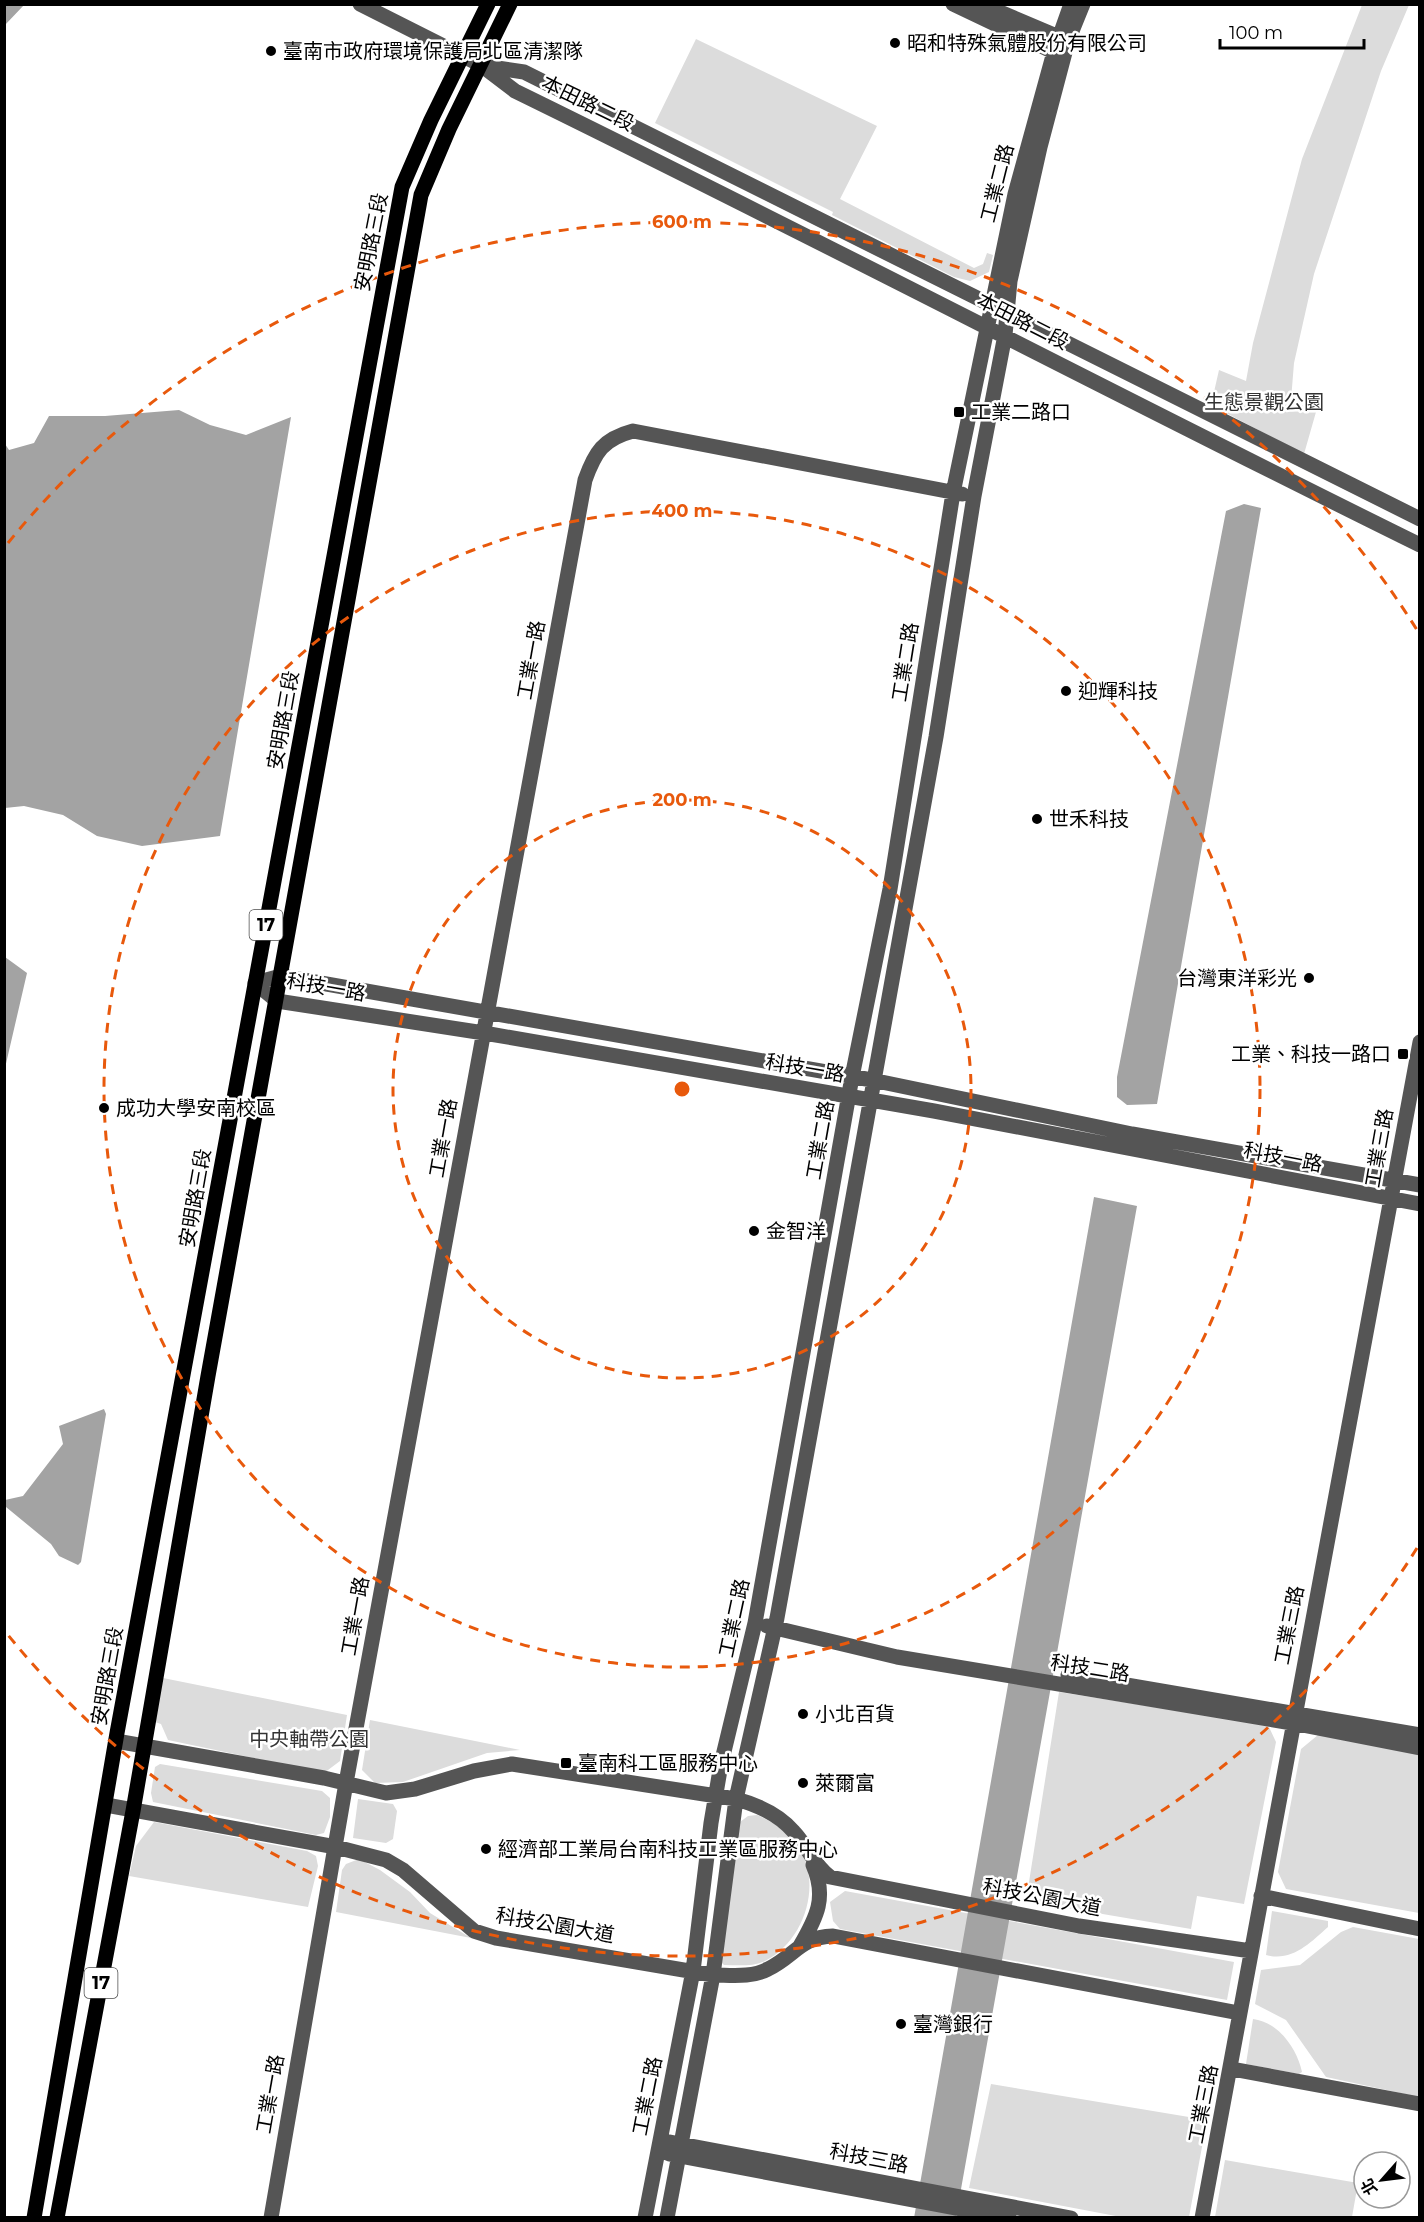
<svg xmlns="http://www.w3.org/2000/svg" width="1424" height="2222" viewBox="0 0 1424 2222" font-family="Montserrat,'Noto Sans TC',sans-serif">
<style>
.green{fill:#dcdcdc}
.water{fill:#a3a3a3}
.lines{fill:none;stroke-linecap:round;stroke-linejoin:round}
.minor{stroke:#555;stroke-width:15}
.major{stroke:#000;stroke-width:15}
.ring{fill:none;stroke:#e8590c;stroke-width:3;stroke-dasharray:10 8}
.poi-dot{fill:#000;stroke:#fff;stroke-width:2}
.labels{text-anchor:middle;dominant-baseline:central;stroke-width:5;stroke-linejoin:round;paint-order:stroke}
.shield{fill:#fff;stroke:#4c4c4c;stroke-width:1.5}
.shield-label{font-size:18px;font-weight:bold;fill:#000}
.poi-label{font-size:20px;fill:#000;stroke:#fff;text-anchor:start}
.street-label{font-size:20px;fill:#000;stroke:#fff}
.park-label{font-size:20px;fill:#333;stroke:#fff}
.centre{fill:#e8590c;stroke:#fff;stroke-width:3}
.ring-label{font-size:18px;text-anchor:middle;font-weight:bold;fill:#e8590c;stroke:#fff;stroke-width:5;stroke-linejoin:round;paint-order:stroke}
</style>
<rect width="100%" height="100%" fill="#fff"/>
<!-- green -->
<path class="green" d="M1362,5H1409L1381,71L1314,274L1294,363L1291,400L1316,412L1304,454L1211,405L1219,370L1246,381L1253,343L1302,159Z
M696,39L877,126L840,199L974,268L983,264L987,253L993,255L989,272L970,281L954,277L832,215L833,212L655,123Z
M163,1678L347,1715L340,1761L324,1773L168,1740L161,1724L155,1722Z
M1059,1692L1268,1725L1276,1742L1244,1904L1197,1896L1191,1929L1026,1901Z
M370,1720L520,1750L487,1753L403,1782L375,1783L362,1770Z
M1318,1735L1419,1754V1913L1286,1889L1278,1872L1301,1749Z
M160,1764L322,1791L330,1798V1817L324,1833L316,1835L153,1802L151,1793L155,1767Z
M358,1799L393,1804L397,1811L393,1839L386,1843L353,1838Z
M757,1815C775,1823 792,1834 802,1853C821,1890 802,1943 765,1961C752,1967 737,1965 724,1965L719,1960L740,1822L748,1816Z
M154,1822L307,1851L316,1856L318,1866L308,1907L129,1876L136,1846Z
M359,1859L380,1870L410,1892L430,1913L471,1938L336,1912L342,1870L346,1864Z
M845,1891L1234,1962L1227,2000L840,1929L833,1921L830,1902Z
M1272,1911L1328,1921V1927C1310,1943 1292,1962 1266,1955Z
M1353,1927L1419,1939V2097L1326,2077L1286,2020L1255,2004L1261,1970L1300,1965L1341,1932Z
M1253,2019C1278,2022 1297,2048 1302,2072L1299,2074L1246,2064Z
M991,2084L1207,2120L1189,2217H1121L969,2188Z
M1225,2160L1358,2183L1352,2217H1215Z"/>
<!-- water -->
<path class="water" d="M5,4L24,5L5,25L4,5Z
M179,410L210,425L246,435L291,417L220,836L142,846L97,836L63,815L24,806L5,808V444L9,450L34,443L49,416H105Z
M1244,504L1261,508L1157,1104L1127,1105L1117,1097V1077L1226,511Z
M5,957L27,973L5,1068Z
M1094,1197L1137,1206L956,2217L914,2218Z
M104,1409L106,1414L81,1562L78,1565L59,1556L51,1544L6,1507L5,1500L23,1496L63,1444L59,1426Z"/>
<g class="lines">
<!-- minor -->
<path class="minor" d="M360,4L481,65L515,91C818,239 1117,396 1420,545
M953,4L1062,56
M981,4L1068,41
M484,66L524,72L1420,519
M255,983L277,1001L484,1033L934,1111L1420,1204
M255,983L281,976L872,1080L1132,1134L1420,1185
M767,1626L897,1657L1292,1723L1420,1748
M1068,1675L1420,1735
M116,1741L324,1778L386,1793L415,1789L474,1771L512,1764L736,1799C758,1805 779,1814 794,1832C808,1847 813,1864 830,1877L1079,1926L1251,1951
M106,1805L336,1847L386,1860L403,1870L474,1931L496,1938L713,1975C731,1975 751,1978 768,1969C795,1956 800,1937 833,1936L1239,2013
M1261,1896L1420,1929
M800,1946C817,1917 827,1897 813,1865
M1232,2069L1420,2104
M670,2142L1071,2218
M669,2154L1009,2218
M271,2218L346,1783L585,480C595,452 603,439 633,431L962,494
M645,2218L693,1971L711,1823L721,1764L755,1623L852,1077L890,889L953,493L1015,194L1054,52L1071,4
M667,2218L713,1975L736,1799L777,1618L936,737L974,496L1005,335L1010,281L1040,147L1068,41L1083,4
M1202,2218L1420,1042"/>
<!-- major -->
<path class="major" d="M34,2218L117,1733L402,187L431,120L488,4
M57,2218L133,1811L208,1376L421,195L449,129L510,4"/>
</g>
<!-- distance rings -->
<g class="ring">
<circle cx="682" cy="1089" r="289"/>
<circle cx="682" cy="1089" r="578"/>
<path d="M1417 1548A867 867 0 0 1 8 1635M8 543A867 867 0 0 1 1417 630"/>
</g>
<!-- markers -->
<g class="poi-dot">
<circle cx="895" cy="43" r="6"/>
<circle cx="271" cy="51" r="6"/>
<rect x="953" y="406" width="12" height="12" rx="3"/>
<circle cx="1066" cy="691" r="6"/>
<circle cx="1037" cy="819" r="6"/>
<circle cx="1309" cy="978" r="6"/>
<rect x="1397" y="1048" width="12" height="12" rx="3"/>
<circle cx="104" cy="1108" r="6"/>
<circle cx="754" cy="1231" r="6"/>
<circle cx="803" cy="1714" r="6"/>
<rect x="560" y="1757" width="12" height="12" rx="3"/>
<circle cx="803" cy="1783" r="6"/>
<circle cx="486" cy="1849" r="6"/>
<circle cx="901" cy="2024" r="6"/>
</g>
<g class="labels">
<!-- shield labels -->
<g class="shield">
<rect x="249.5" y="910" width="33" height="30" rx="4.5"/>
<rect x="84.5" y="1968" width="33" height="30" rx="4.5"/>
</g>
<g class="shield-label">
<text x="266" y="925">17</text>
<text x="101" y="1983">17</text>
</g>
<!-- poi labels -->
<g class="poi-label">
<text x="907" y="43">昭和特殊氣體股份有限公司</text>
<text x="283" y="51">臺南市政府環境保護局北區清潔隊</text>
<text x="971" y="412">工業二路口</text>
<text x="1078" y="691">迎輝科技</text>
<text x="1049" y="819">世禾科技</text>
<text x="1297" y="978" text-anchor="end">台灣東洋彩光</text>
<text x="1391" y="1054" text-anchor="end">工業、科技一路口</text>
<text x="116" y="1108">成功大學安南校區</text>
<text x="766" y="1231">金智洋</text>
<text x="815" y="1714">小北百貨</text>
<text x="578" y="1763">臺南科工區服務中心</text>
<text x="815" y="1783">萊爾富</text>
<text x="498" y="1849">經濟部工業局台南科技工業區服務中心</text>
<text x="913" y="2024">臺灣銀行</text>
</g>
<!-- street labels -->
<g class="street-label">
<text transform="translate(588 103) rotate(26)">本田路二段</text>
<text transform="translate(997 183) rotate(-76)">工業二路</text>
<text transform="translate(371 242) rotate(-79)">安明路三段</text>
<text transform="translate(1023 321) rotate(27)">本田路二段</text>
<text transform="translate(531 660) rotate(-80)">工業一路</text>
<text transform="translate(905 662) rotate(-81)">工業二路</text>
<text transform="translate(283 720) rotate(-80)">安明路三段</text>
<text transform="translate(326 987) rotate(10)">科技一路</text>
<text transform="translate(805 1068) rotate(10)">科技一路</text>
<text transform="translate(443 1138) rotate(-80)">工業一路</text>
<text transform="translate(820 1140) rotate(-80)">工業二路</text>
<text transform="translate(1379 1148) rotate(-80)">工業三路</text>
<text transform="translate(1283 1157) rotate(11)">科技一路</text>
<text transform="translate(195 1198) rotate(-80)">安明路三段</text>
<text transform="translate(355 1616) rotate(-80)">工業一路</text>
<text transform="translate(734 1618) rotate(-78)">工業二路</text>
<text transform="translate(1289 1625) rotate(-79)">工業三路</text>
<text transform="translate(1090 1668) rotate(9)">科技二路</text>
<text transform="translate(107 1676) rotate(-80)">安明路三段</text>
<text transform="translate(1042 1897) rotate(11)">科技公園大道</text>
<text transform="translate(555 1925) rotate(10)">科技公園大道</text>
<text transform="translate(270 2094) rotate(-80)">工業一路</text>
<text transform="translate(647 2096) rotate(-79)">工業二路</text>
<text transform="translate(1203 2104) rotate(-79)">工業三路</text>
<text transform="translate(869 2158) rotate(11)">科技三路</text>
</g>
<!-- park labels -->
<g class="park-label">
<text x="1264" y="402">生態景觀公園</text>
<text x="309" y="1739">中央軸帶公園</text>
</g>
</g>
<circle cx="682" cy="1089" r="9" class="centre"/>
<g class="ring-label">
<text x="682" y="228">600 m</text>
<text x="682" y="517">400 m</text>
<text x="682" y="806">200 m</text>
</g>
<!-- border -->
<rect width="1424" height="2222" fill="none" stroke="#000000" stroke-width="12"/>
<!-- north arrow -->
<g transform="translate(1382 2180) rotate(242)"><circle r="28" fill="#ffffff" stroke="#999999" stroke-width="1.5"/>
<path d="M0-4.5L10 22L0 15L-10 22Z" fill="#000000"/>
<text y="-9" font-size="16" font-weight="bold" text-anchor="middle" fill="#000000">北</text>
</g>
<!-- scale -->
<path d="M1220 39v9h144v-9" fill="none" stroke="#000000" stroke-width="3"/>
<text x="1229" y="39" font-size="18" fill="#000000" stroke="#ffffff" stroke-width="4.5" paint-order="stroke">100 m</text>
</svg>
